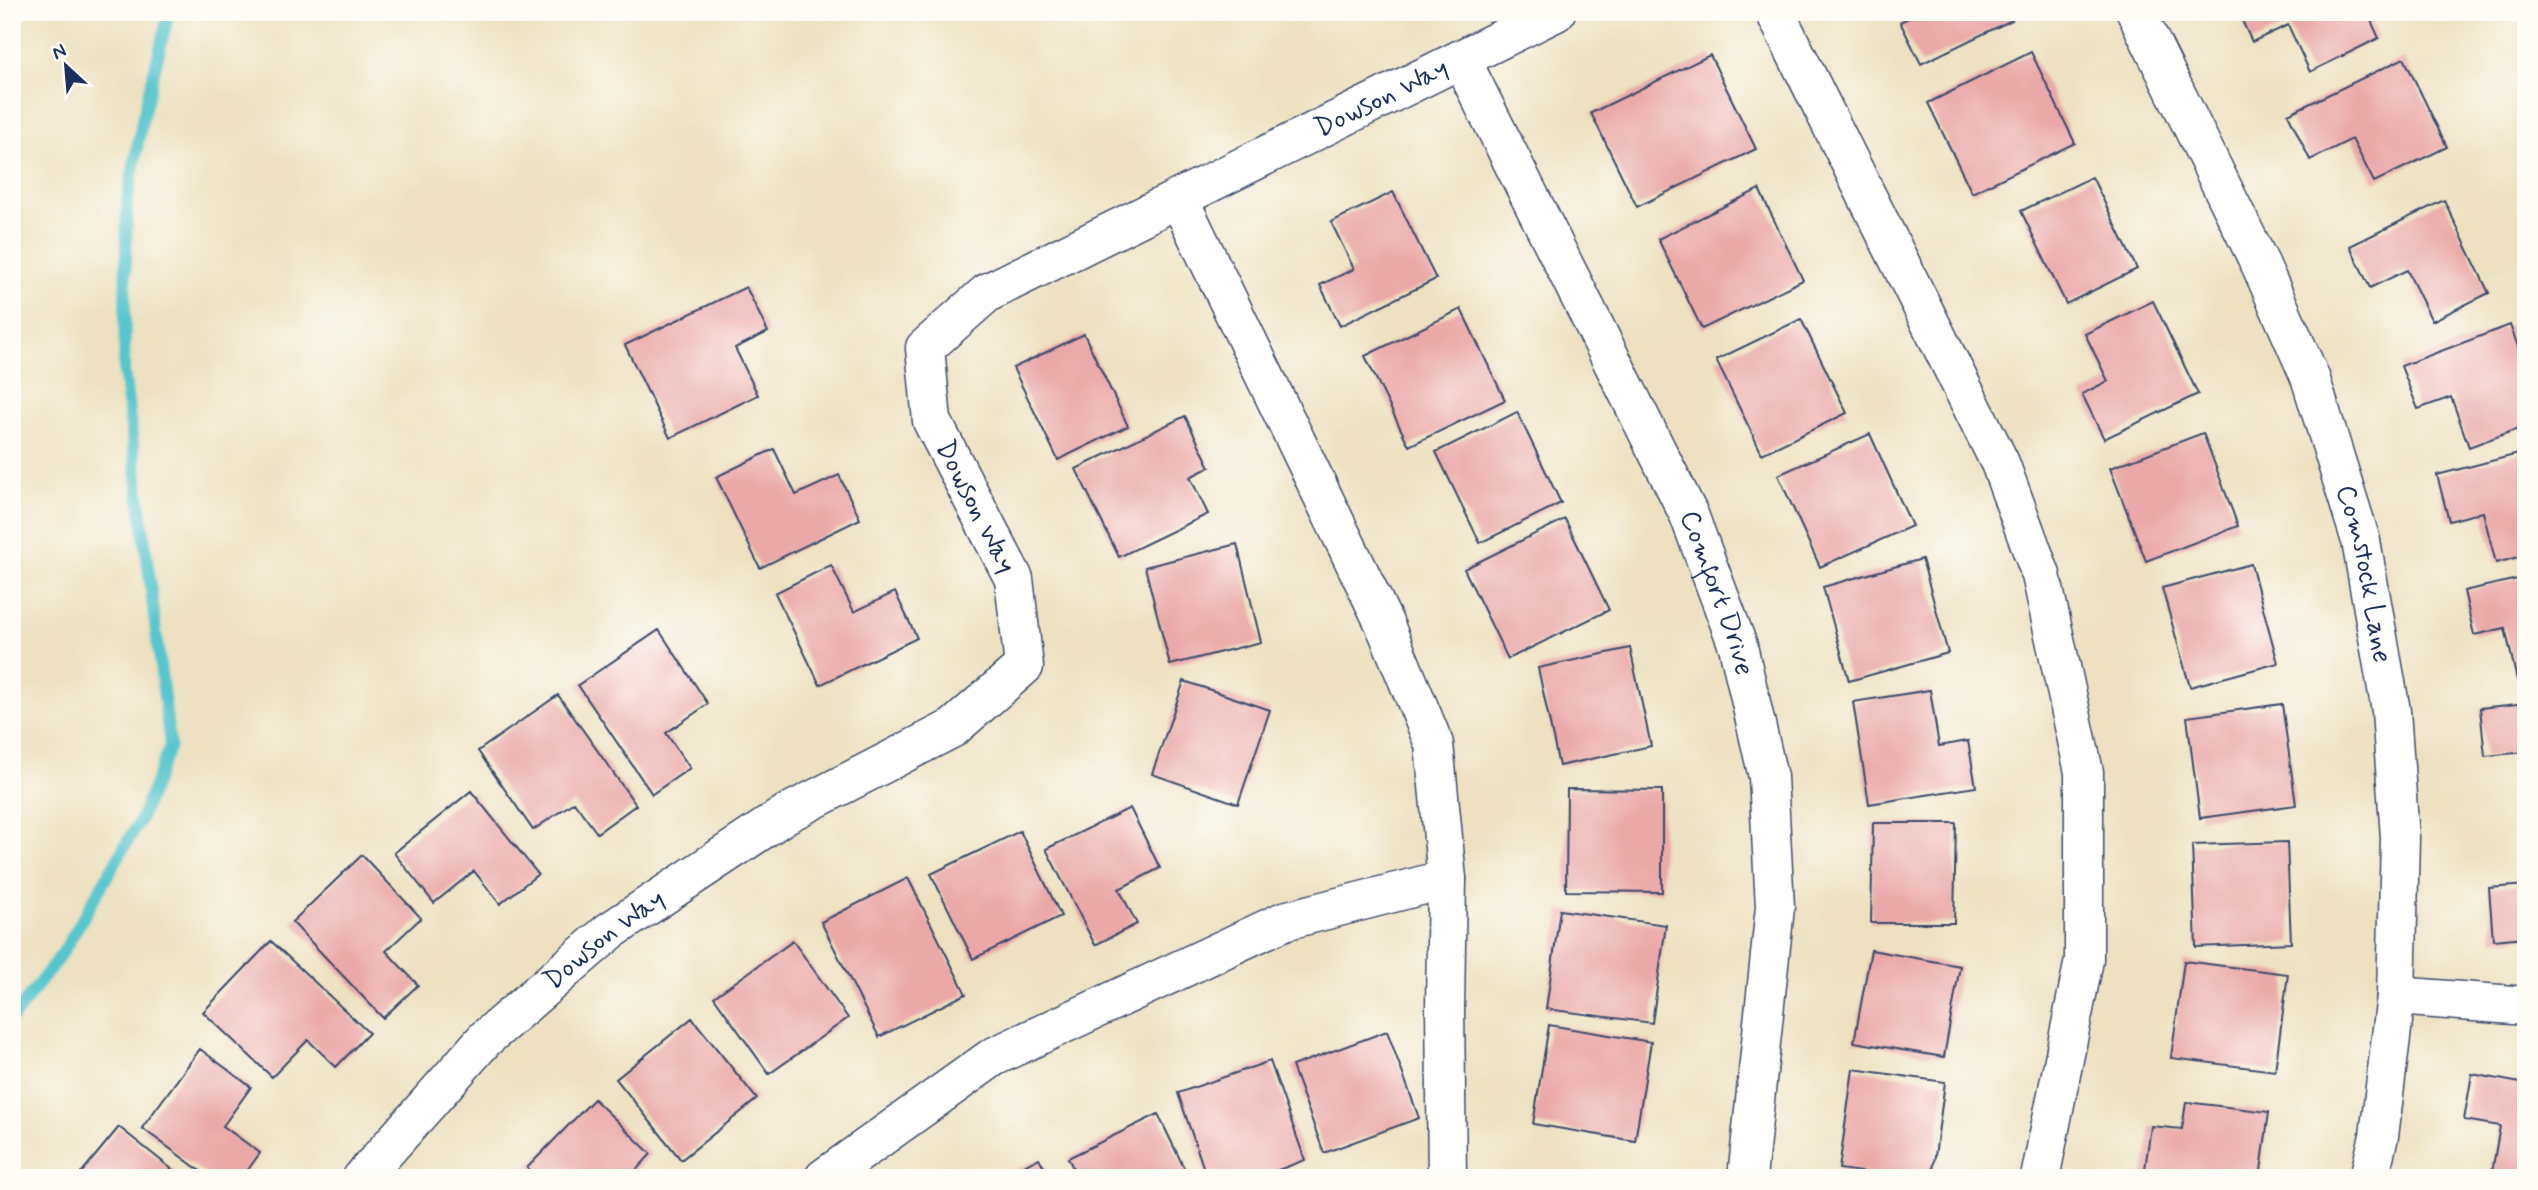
<svg xmlns="http://www.w3.org/2000/svg" width="2538" height="1190" viewBox="0 0 2538 1190" font-family="Mynerve,sans-serif">
<style>
.lines{fill:none;stroke-linecap:round;stroke-linejoin:round}
.stream{stroke:#57c5cd;stroke-width:12}
.building{fill:#eaa9a8}
.minor-casing{stroke:#3a4a6d;stroke-width:41}
.minor{stroke:#fff;stroke-width:38}
.labels{text-anchor:middle;dominant-baseline:central;stroke-width:5;stroke-linejoin:round;paint-order:stroke}
.street-label{font-size:28px;fill:#1b2f5e;stroke:#fdfcf7}
</style>
<rect width="100%" height="100%" fill="#fdfcf7"/>
<filter id="ink" filterUnits="userSpaceOnUse"><feTurbulence type="fractalNoise" baseFrequency=".0143" numOctaves="2"/><feDisplacementMap in="SourceGraphic" scale="14" xChannelSelector="R" yChannelSelector="G"/><feConvolveMatrix kernelMatrix="1 2 1 2 8 2 1 2 1" color-interpolation-filters="sRGB"/></filter>
<filter id="wash" filterUnits="userSpaceOnUse"><feTurbulence type="fractalNoise" baseFrequency=".00686" numOctaves="4" result="noise"/><feDisplacementMap in="SourceGraphic" scale="28" xChannelSelector="R" yChannelSelector="G"/><feGaussianBlur stdDeviation="1.57" result="paint"/><feColorMatrix in="noise" values="0 0 0 0 0 0 0 0 0 0 0 0 0 0 0 0 0 1.4 0 .05"/><feComposite in="paint" operator="in"/></filter>
<g filter="url(#wash)">
<rect width="100%" height="100%" fill="#ede1c1"/>
<g class="lines">
<!-- stream -->
<path class="stream" d="M12,1019L63,952L140,820L170,746L124,371L127,203L143,116L169,12"/>
</g>
<g id="blocks">
<!-- building -->
<path class="building" d="M1921,12H2008L2012,20L1921,64L1900,22Z
M2238,12H2367L2379,38L2310,72L2288,25L2252,42Z
M2031,52L2075,143L1972,193L1928,103Z
M1710,55L1756,149L1637,207L1591,113Z
M2404,58L2447,147L2374,182L2352,139L2310,160L2288,114Z
M2092,177L2137,269L2066,304L2021,211Z
M1759,189L1803,280L1702,329L1658,239Z
M1393,192L1436,279L1340,326L1320,285L1354,269L1331,222Z
M2444,200L2489,293L2432,321L2407,270L2370,288L2350,246Z
M746,287L768,332L735,348L758,395L670,438L625,345Z
M2153,301L2198,394L2104,439L2082,394L2108,381L2085,334Z
M1461,309L1505,400L1409,446L1365,356Z
M1801,319L1847,413L1762,454L1716,360Z
M2510,325L2526,368V426L2469,447L2451,397L2418,409L2401,366Z
M1084,334L1128,426L1058,460L1013,368Z
M1517,412L1561,503L1480,543L1436,452Z
M1185,416L1210,467L1190,477L1208,514L1119,557L1076,469Z
M2203,433L2238,526L2146,561L2110,468Z
M1870,434L1912,526L1820,567L1778,475Z
M774,449L796,495L839,475L860,519L760,568L716,477Z
M2526,452V555L2496,563L2483,512L2449,521L2437,475Z
M1565,519L1609,610L1508,659L1464,569Z
M1237,544L1261,642L1170,665L1145,567Z
M1922,559L1948,653L1849,681L1823,587Z
M2251,564L2278,663L2190,687L2162,588Z
M831,565L854,612L895,592L917,638L820,685L775,593Z
M2526,577V678L2517,680L2505,628L2474,635L2464,591Z
M659,630L708,704L666,733L690,768L652,794L578,685Z
M1630,648L1651,746L1559,766L1538,668Z
M1184,681L1270,710L1238,804L1152,774Z
M1930,690L1939,746L1968,741L1976,787L1869,804L1853,702Z
M558,695L636,805L597,833L574,802L533,830L478,751Z
M2526,703V752L2485,756L2480,708Z
M2282,704L2296,805L2200,818L2187,717Z
M1567,789L1662,790V892L1566,891Z
M471,791L538,874L500,904L474,871L434,903L394,853Z
M1130,808L1160,868L1119,889L1137,924L1095,945L1046,849Z
M1873,823H1956L1954,923H1871Z
M1020,831L1061,916L973,959L931,874Z
M2287,842L2291,943L2196,947L2192,845Z
M362,855L421,918L386,951L418,985L383,1018L292,922Z
M908,878L966,994L879,1037L821,922Z
M2526,885V937L2493,940L2489,888Z
M1560,910L1666,925L1652,1023L1546,1009Z
M271,941L369,1033L336,1067L308,1040L272,1077L203,1012Z
M793,941L848,1018L769,1074L714,997Z
M1871,950L1960,966L1944,1057L1854,1042Z
M2184,961L2288,974L2275,1071L2171,1058Z
M692,1018L757,1099L681,1160L616,1079Z
M1549,1025L1651,1042L1635,1141L1533,1124Z
M1387,1031L1419,1118L1324,1153L1292,1066Z
M200,1049L251,1087L223,1126L260,1153L242,1178H210L142,1128Z
M1270,1061L1305,1160L1257,1178H1207L1178,1093Z
M1853,1069L1945,1082L1932,1178H1905L1839,1169Z
M2472,1074L2526,1084V1178H2491L2500,1126L2464,1120Z
M594,1099L651,1154L629,1178H536L527,1168Z
M2186,1102L2269,1112L2260,1178L2144,1176L2151,1126L2182,1129Z
M1158,1114L1189,1178H1078L1068,1158Z
M119,1127L183,1178H77Z
M1039,1158L1050,1178H1001Z"/>
</g>
</g>
<g filter="url(#ink)">
<use href="#blocks" fill-opacity="0" stroke="#3a4a6d" stroke-width="2"/>
<g class="lines">
<!-- minor casing -->
<g class="minor-casing">
<g id="minor">
<path d="M1775,12L2000,463L2041,575L2084,772V960L2040,1178"/>
<path id="s1" d="M2136,12L2261,266L2310,377L2361,541L2391,711L2400,838L2396,996L2379,1136L2369,1178"/>
<path id="s2" d="M1461,59L1689,515L1738,646L1768,777L1775,907L1747,1178"/>
<path d="M1179,199L1384,623L1434,744L1447,879L1445,1007L1447,1178"/>
<path d="M2396,996L2526,1006"/>
<path id="s3" d="M362,1178L485,1039L610,931L786,814L953,728L1024,666L1014,579L932,421L925,348L987,293L1556,12"/>
<path d="M824,1178L993,1057L1284,921L1447,879"/>
</g>
</g>
<!-- minor -->
<use href="#minor" class="minor"/>
</g>
</g>
<g class="labels">
<!-- street labels -->
<g class="street-label">
<text stroke="none"><textPath href="#s3" startOffset="1706">Dowson Way</textPath></text>
<text transform="translate(975 507) rotate(63)">Dowson Way</text>
<text stroke="none"><textPath href="#s1" startOffset="609">Comstock Lane</textPath></text>
<text stroke="none"><textPath href="#s2" startOffset="593">Comfort Drive</textPath></text>
<text stroke="none"><textPath href="#s3" startOffset="341">Dowson Way</textPath></text>
</g>
</g>
<!-- margin -->
<rect width="2538" height="1190" fill="none" stroke="#fdfcf7" stroke-width="42"/>
<!-- north arrow -->
<g transform="translate(66 66) rotate(334)" stroke="#fdfcf7" stroke-width="5" paint-order="stroke">
<path d="M0-5L12 26L0 18L-12 26Z" fill="#1b2f5e"/>
<text y="-10" font-size="19" font-weight="bold" text-anchor="middle" fill="#1b2f5e">N</text>
</g>
</svg>
